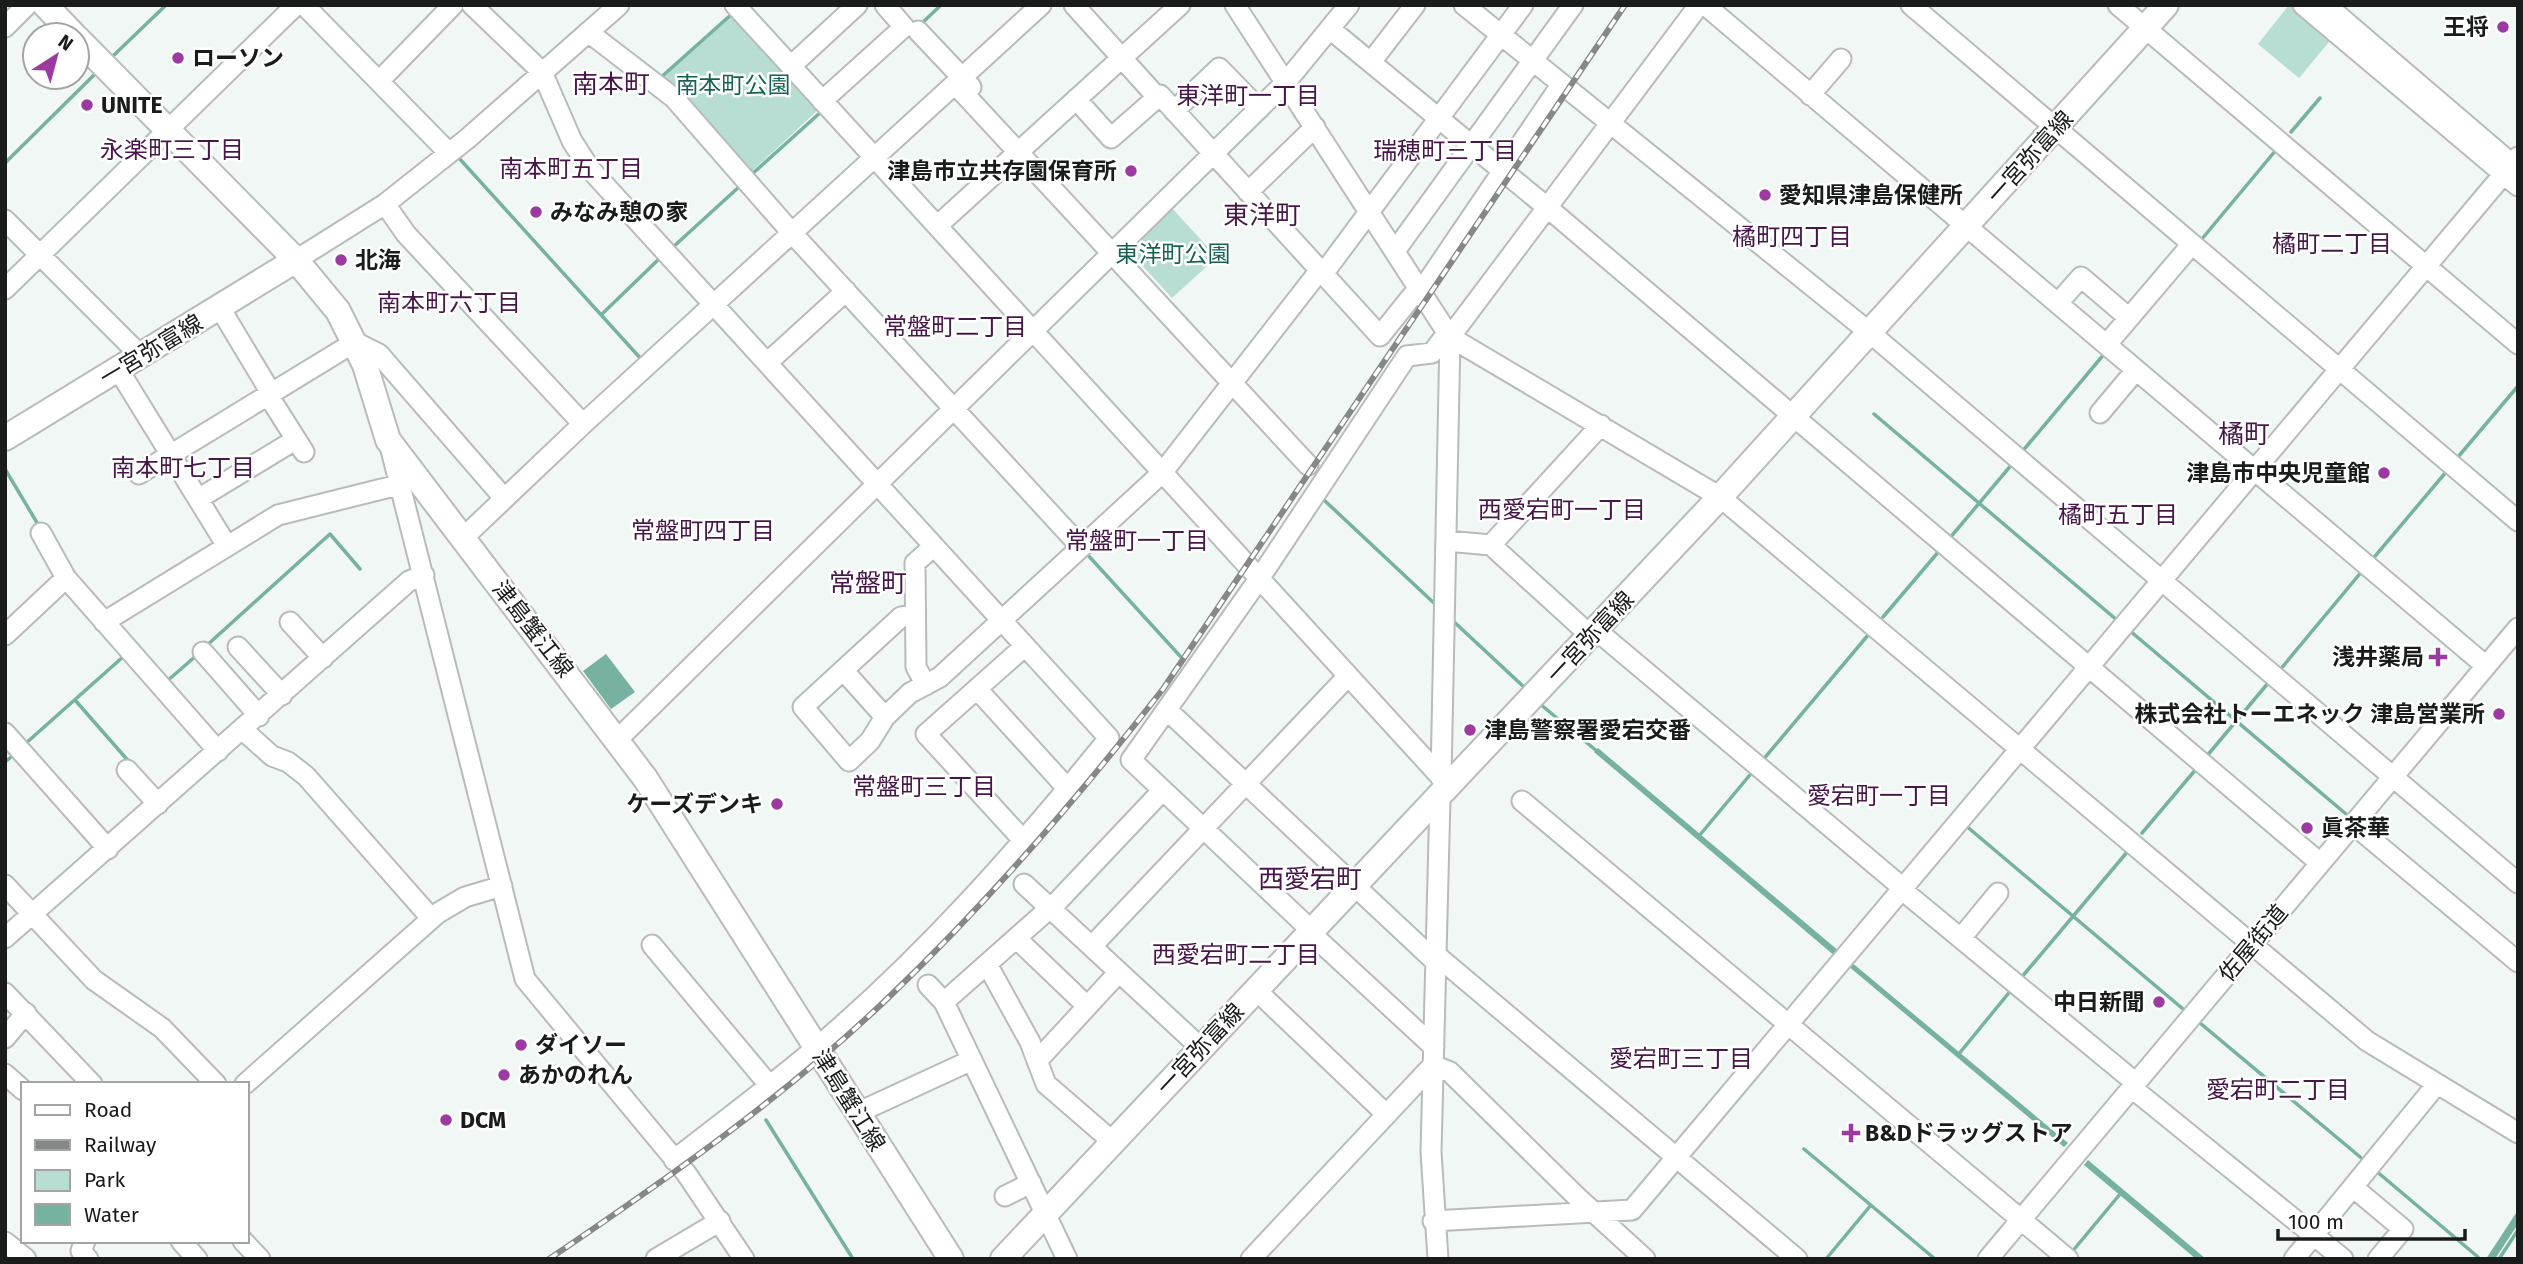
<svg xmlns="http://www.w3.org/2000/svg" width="2523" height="1264" viewBox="0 0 2523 1264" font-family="'Fira Sans','Noto Sans JP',sans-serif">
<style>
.green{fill:#b8ddd3}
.water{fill:#76b1a2}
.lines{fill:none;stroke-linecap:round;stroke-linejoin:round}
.stream{stroke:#76b1a2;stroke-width:3.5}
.minor-casing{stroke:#b7bcba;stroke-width:23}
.major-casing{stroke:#b7bcba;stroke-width:28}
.minor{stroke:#fff;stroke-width:19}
.major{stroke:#fff;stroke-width:24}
.rail-casing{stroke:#858887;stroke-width:6}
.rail{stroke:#fff;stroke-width:3.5;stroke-dasharray:10;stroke-linecap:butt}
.poi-dot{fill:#9d3aa1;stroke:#fff;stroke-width:2.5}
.labels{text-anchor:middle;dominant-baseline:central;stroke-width:5;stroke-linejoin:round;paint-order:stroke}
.poi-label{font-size:23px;font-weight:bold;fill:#1a1b1b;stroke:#fff;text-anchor:start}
.park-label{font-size:23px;fill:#146252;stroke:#fff}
.street-label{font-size:23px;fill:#1a1b1b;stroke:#fff}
.neighbourhood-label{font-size:24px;fill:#471749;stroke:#fff}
.quarter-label{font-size:26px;fill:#471749;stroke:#fff}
</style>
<rect width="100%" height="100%" fill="#f1f7f5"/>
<!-- green -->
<path class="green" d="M2289,5H2296L2334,36L2299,78L2258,44Z
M734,14L820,108L748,175L660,80Z
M1170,206L1217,257L1172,298L1128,250Z"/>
<!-- water -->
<path class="water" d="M606,654L635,692L611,709L583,671Z
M1598,748L1840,952L1836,957L1594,752Z
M1850,961L2068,1143L2064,1147L1847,965Z
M2088,1160L2206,1259H2196L2084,1165Z
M2518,1210V1224L2495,1259H2486Z"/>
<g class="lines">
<!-- stream -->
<path class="stream" d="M920,25L941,5
M113,56L166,5
M659,79L733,13
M2291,132L2320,98
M458,157L642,360
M5,163L95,74
M751,175L822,111
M2201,240L2276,150
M672,248L740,186
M601,315L660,258
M1874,414L2118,621
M2021,453L2105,353
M2458,457L2518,386
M5,469L39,526
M1324,500L1435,604
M1949,539L2013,463
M1086,553L1180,656
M2371,561L2446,472
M1883,617L1940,550
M1452,620L1526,689
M2129,630L2346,814
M205,647L330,534L360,569
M2279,671L2363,570
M166,682L197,655
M75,700L131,764
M1540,704L1598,752
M25,744L124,656
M2206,757L2269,682
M1762,761L1869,634
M5,762L16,753
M1965,825L2183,1009
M2142,833L2197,768
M1699,836L1754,770
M2021,978L2128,851
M2200,1023L2365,1161
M1958,1055L2012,989
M766,1120L853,1259
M1804,1149L1935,1259
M2375,1170L2478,1257
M2071,1253L2121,1193
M1826,1259L1871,1205
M2499,1259L2518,1230"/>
<!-- minor casing -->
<g class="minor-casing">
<path id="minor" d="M304,5L449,153
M472,5L542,72L572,141L590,169L1109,738C1020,848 925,956 816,1048C770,1087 721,1123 674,1160
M735,5L1450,787
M1074,5L1157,97
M1235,5L1450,337L1720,497L2367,1041L2518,1133
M1464,5L1869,332L2518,883
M1705,5L2486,666
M1911,5L2518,521
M2118,5L2518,344
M2303,5L2518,186
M2326,5L2506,159
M5,27L27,5
M1330,29L1548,208L2320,863
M918,31L971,87
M588,32L674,98L792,233L1081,547
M1371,62L1415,5
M791,66L857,5
M386,74L453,5
M955,84L1308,465
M1810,95L1841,59
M1076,99L1111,138L1160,95L1380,336L1412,296L1426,284L1561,85
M822,101L904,27L885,5
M1174,111L1219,68L1259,109
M1248,192L1315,127
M385,204L406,234L583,424
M5,220L140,355
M937,226L1180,5
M1395,251L1573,5
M296,260L385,204L467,139L619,5
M1323,274L1523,5
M5,289L296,5
M2058,303L2081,277L2129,318
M220,308L271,393
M2107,344L2192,244
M767,363L846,291
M118,369L227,546
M268,395L304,452
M2100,413L2136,370
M391,450L525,979L686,1173L744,1259
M139,474L355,342L379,354L504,498
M198,499L295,440
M41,533L66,578L218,751
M463,538L583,424L1041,5
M1447,541L1491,545
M915,614L901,617L803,707L849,761L870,741L885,717L910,693L940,677L1162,473L1320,270
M104,622L278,515L402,484
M290,622L323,658
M1596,630L1903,888
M5,635L66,578
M1591,636L1491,545L1601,425
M238,647L282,695
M203,652L259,716
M843,670L885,717
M926,685L916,667L915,563L934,546
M977,689L1068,789
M1167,710L1436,962
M243,730L272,756L288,762L306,776L431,918
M5,733L108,849
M618,739L1286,82L1349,5
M127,770L158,804
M1441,778L1450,337
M1522,801L2068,1259
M2353,824L2518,962
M1024,841L926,734L1025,646
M1024,884L1201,1048
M5,885L94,980L162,1028L216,1084
M1901,889L2136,1083
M5,938L409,581L424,575
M1016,938L1087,1006
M1961,938L1998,893
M652,945L769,1085
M1092,946L1348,676
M1436,955L1797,1259
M987,964L1030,1042L1046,1084L1113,1142
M928,985L944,1002L1067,1259
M1256,990L1386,1114
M5,993L92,1084
M944,1002L1058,901L1163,790
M5,1038L26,1013
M1434,1047L1317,939L1312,931L1131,760L1259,579L1407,356L1432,353L1442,340L1450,337L1699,5
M1037,1061L1119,972
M5,1074L23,1090
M245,1084L438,913L465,897L502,886
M2132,1088L2343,1259
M857,1113L972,1060
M2354,1188L2403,1229L2378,1259
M1005,1196L1031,1183
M1433,1221L1632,1210L2518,157
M85,1241L81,1251L88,1259
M181,1241L197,1259
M243,1241L260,1259
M5,1242L26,1259
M656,1259L720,1221
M1251,1259L1433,1065L1450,1072L1576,1196L1645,1259
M1438,1259L1431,1152L1440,798
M1988,1259L2518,628
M2294,1259L2437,1084"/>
</g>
<!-- major casing -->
<g class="major-casing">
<path id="major" d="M45,5L74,35
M77,38L296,260L338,311L365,365L388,440L645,778L951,1259
M5,438L296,260
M1003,1259L1720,497L2166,5"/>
</g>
<!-- minor -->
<use href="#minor" class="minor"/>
<!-- major -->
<use href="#major" class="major"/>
<!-- rail casing -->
<g class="rail-casing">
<path id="rail" d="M549,1259C667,1179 786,1096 889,997C989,901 1078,798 1163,689L1625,5"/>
</g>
<!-- rail -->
<use href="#rail" class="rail"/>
</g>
<!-- markers -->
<g class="poi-dot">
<circle cx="2503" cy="27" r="7"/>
<circle cx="178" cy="58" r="7"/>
<circle cx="87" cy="105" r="7"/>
<circle cx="1131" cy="171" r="7"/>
<circle cx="1765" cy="195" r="7"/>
<circle cx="536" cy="212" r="7"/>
<circle cx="341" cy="260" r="7"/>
<circle cx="2384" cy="473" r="7"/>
<path d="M2434.5 646.5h7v7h7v7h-7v7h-7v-7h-7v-7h7z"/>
<circle cx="2499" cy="714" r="7"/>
<circle cx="1470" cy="730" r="7"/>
<circle cx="777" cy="804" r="7"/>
<circle cx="2307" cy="828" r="7"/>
<circle cx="2159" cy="1002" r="7"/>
<circle cx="521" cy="1045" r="7"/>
<circle cx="504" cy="1075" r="7"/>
<circle cx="446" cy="1120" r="7"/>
<path d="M1847.5 1122.5h7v7h7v7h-7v7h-7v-7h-7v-7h7z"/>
</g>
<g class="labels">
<!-- poi labels -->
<g class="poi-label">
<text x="2489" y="27" text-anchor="end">王将</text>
<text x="192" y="58">ローソン</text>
<text x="101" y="105">UNITE</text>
<text x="1117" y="171" text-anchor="end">津島市立共存園保育所</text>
<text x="1779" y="195">愛知県津島保健所</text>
<text x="550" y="212">みなみ憩の家</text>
<text x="355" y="260">北海</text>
<text x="2370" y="473" text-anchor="end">津島市中央児童館</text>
<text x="2424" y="657" text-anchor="end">浅井薬局</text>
<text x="2485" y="714" text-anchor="end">株式会社トーエネック 津島営業所</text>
<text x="1484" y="730">津島警察署愛宕交番</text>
<text x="763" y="804" text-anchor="end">ケーズデンキ</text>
<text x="2321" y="828">眞茶華</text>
<text x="2145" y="1002" text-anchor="end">中日新聞</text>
<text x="535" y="1045">ダイソー</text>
<text x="518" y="1075">あかのれん</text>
<text x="460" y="1120">DCM</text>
<text x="1865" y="1133">B&amp;Dドラッグストア</text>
</g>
<!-- park labels -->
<g class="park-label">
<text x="733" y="85">南本町公園</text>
<text x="1173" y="254">東洋町公園</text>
</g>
<!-- street labels -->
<g class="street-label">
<text transform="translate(2030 157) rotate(-48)">一宮弥富線</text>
<text transform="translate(151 350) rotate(-31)">一宮弥富線</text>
<text transform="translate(533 629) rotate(52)">津島蟹江線</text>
<text transform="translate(1590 637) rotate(-47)">一宮弥富線</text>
<text transform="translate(2253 943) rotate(-50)">佐屋街道</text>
<text transform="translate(1200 1049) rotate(-47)">一宮弥富線</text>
<text transform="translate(849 1100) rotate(58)">津島蟹江線</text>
</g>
<!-- neighbourhood labels -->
<g class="neighbourhood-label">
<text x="1248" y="96">東洋町一丁目</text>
<text x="172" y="150">永楽町三丁目</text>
<text x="1445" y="151">瑞穂町三丁目</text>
<text x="571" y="169">南本町五丁目</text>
<text x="1792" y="237">橘町四丁目</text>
<text x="2332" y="244">橘町二丁目</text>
<text x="449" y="303">南本町六丁目</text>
<text x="955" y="327">常盤町二丁目</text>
<text x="183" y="468">南本町七丁目</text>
<text x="1562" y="510">西愛宕町一丁目</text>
<text x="2118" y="515">橘町五丁目</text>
<text x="703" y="531">常盤町四丁目</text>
<text x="1137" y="541">常盤町一丁目</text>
<text x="924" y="787">常盤町三丁目</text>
<text x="1879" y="796">愛宕町一丁目</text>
<text x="1236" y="955">西愛宕町二丁目</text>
<text x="1681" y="1059">愛宕町三丁目</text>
<text x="2278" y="1090">愛宕町二丁目</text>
</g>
<!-- quarter labels -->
<g class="quarter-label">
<text x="611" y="84">南本町</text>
<text x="1262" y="215">東洋町</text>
<text x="2244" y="434">橘町</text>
<text x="868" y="583">常盤町</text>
<text x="1310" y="879">西愛宕町</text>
</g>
</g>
<!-- border -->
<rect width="2523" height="1264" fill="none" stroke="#1a1b1b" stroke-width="14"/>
<!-- legend -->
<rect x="21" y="1082" width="228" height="161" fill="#ffffff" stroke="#a3a4a4" stroke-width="2"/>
<rect x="35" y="1105" width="35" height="10" fill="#ffffff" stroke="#a3a4a4" stroke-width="2"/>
<text x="84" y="1117" font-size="21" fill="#1a1b1b">Road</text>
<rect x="35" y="1140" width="35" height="10" fill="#858887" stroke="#a3a4a4" stroke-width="2"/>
<text x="84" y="1152" font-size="21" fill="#1a1b1b">Railway</text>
<rect x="35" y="1170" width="35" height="21" fill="#b8ddd3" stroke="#a3a4a4" stroke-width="2"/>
<text x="84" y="1187" font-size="21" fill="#1a1b1b">Park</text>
<rect x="35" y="1204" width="35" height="21" fill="#76b1a2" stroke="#a3a4a4" stroke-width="2"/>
<text x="84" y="1222" font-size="21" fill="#1a1b1b">Water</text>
<!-- north arrow -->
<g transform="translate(56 56) rotate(36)"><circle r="33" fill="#ffffff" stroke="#a3a4a4" stroke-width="2"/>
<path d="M0-5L12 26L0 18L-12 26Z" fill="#9d3aa1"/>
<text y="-10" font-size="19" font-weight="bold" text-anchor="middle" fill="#1a1b1b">N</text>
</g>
<!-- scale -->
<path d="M2278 1229v10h187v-10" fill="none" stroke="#1a1b1b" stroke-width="3.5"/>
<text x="2288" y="1229" font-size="21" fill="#1a1b1b" stroke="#ffffff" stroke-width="5" paint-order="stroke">100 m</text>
</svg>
